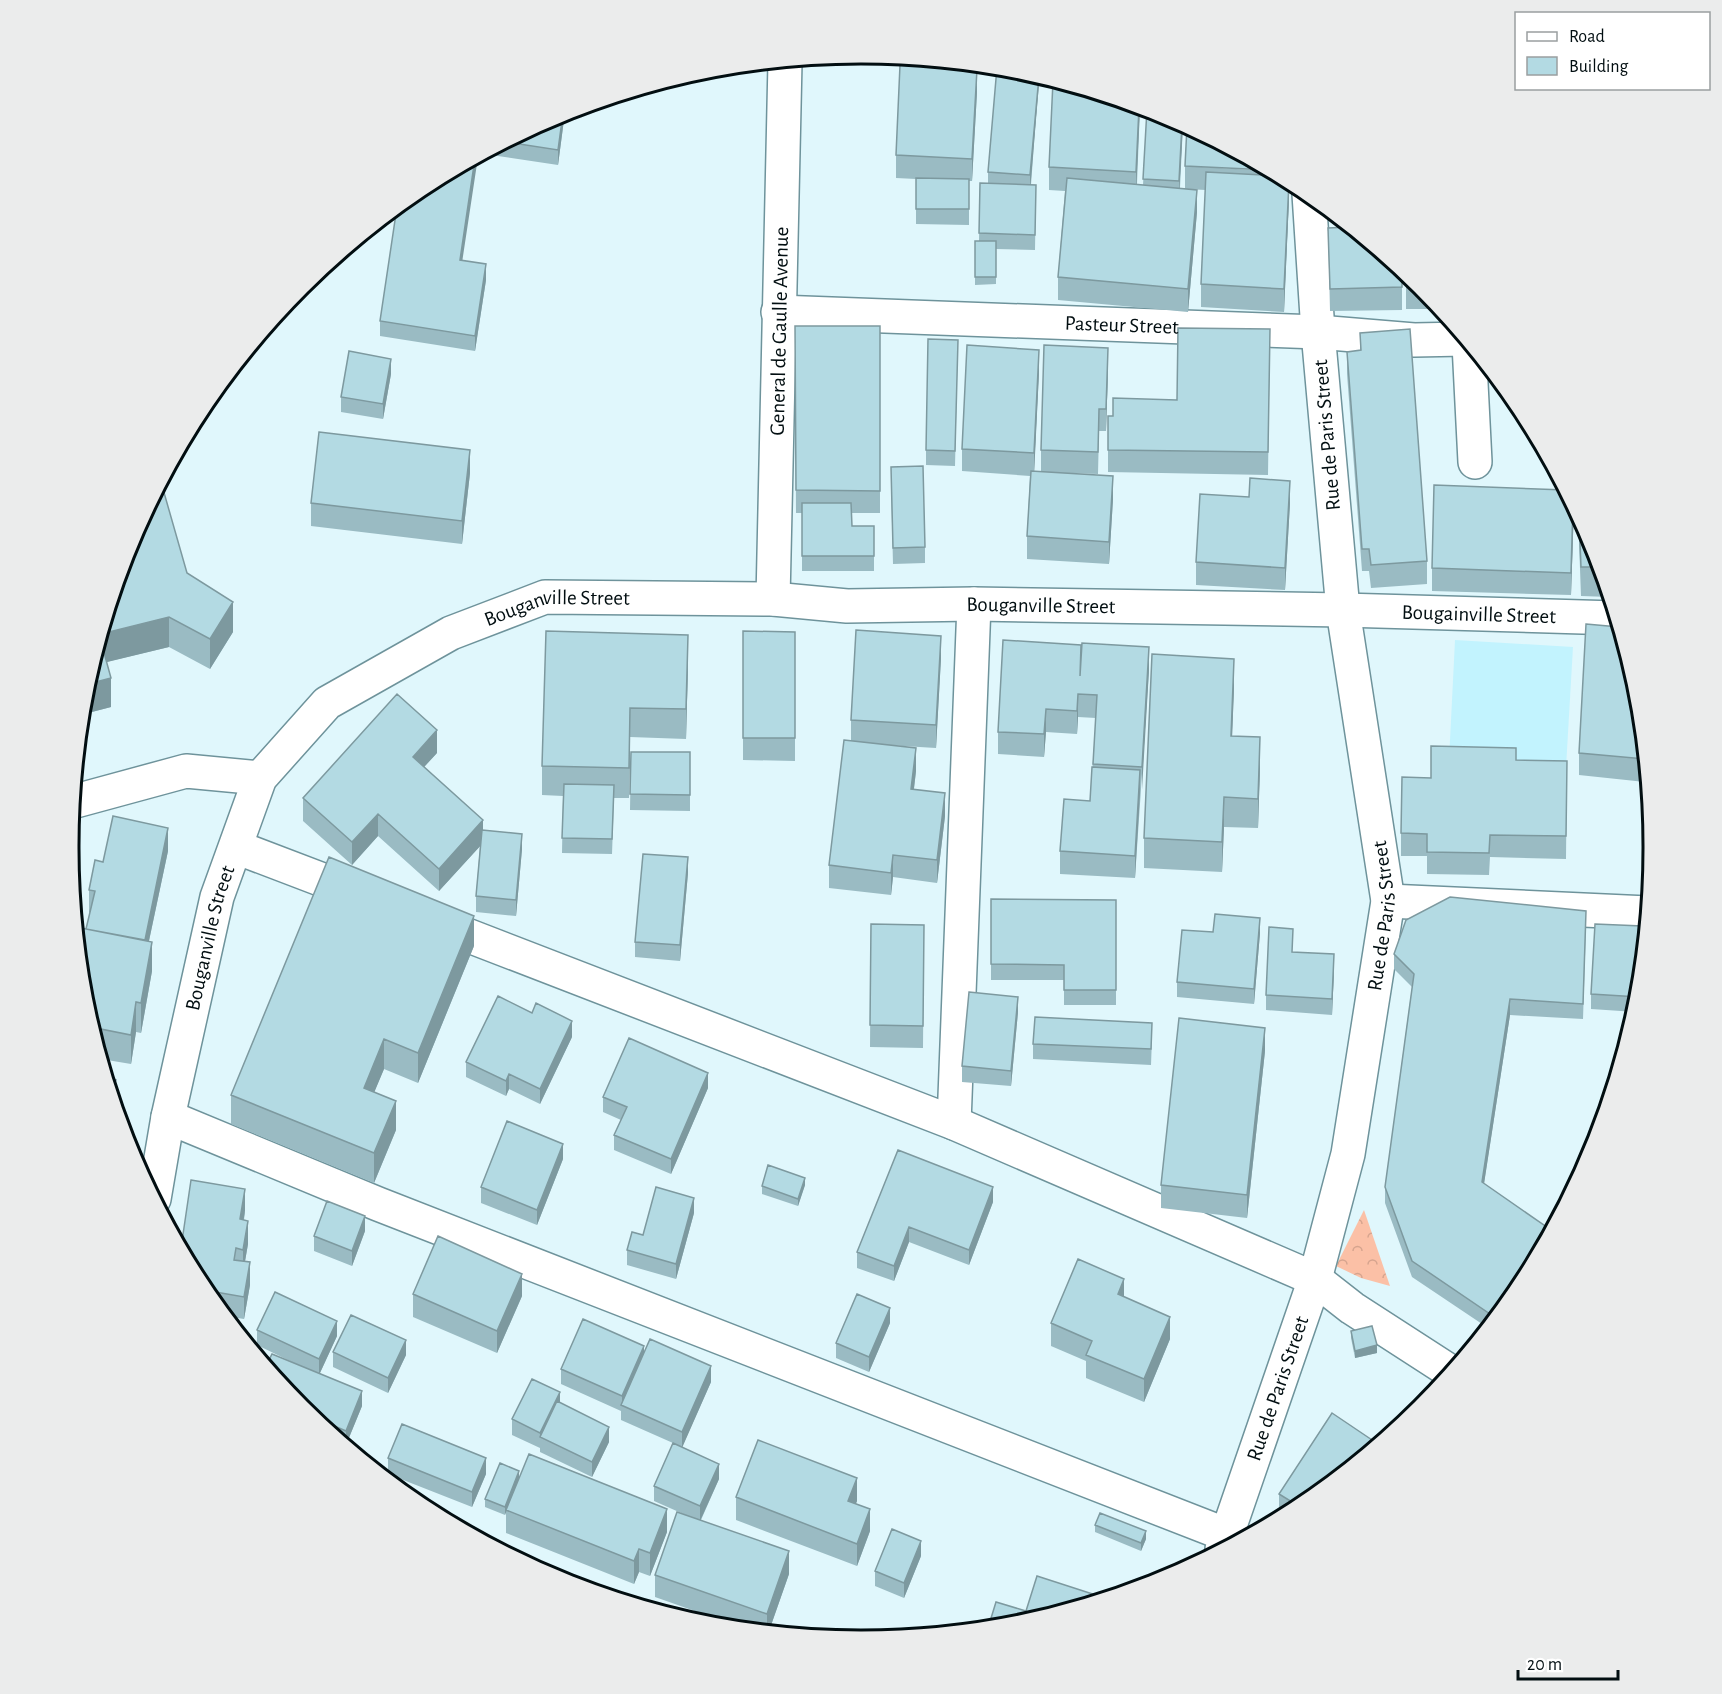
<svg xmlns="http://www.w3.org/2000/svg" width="1722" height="1694" viewBox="0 0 1722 1694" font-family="'Alegreya Sans',sans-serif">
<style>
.built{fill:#c2f3fe}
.forest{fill:url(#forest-crowns)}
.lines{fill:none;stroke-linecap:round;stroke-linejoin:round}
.minor-casing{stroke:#6e939b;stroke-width:36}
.minor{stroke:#fff;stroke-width:33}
.wall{fill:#9abbc3}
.shaded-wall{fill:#7d999f}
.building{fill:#b3dae3;stroke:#7d999f;stroke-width:1.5}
.labels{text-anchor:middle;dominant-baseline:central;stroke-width:4.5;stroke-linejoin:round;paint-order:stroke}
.street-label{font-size:21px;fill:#020e11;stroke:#fff}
.rim{fill:none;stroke:#020e11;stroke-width:3}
</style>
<defs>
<pattern id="forest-crowns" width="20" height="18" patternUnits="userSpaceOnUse" patternTransform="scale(1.5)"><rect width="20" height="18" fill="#fbc0a6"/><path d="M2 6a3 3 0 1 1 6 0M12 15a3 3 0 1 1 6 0" fill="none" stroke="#d6a48e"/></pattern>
</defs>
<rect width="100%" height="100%" fill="#e0f7fc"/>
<!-- built -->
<path class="built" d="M1455,640L1573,647L1566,768L1449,760Z"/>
<!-- forest -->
<path class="forest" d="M1364,1210L1390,1286L1361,1278L1336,1266Z"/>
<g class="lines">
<!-- minor casing -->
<g class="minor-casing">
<g id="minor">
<path id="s1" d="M778,312L1318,332L1414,340L1465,339"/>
<path d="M1469,344L1475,462"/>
<path id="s2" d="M773,599L785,62"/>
<path d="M72,802L186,771L260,778"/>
<path d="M236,847L362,895"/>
<path d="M1388,901L1648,913"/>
<path d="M433,922L954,1123L1315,1279L1352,1308L1451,1372"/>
<path d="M168,1117L378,1204L1227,1535"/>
<path d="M954,1123L974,604"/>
<path id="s3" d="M154,1199L168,1117L217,897L260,778L327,703L451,633L545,597L773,599L847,606L974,604L1343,610L1616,618"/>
<path id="s4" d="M1222,1549L1315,1279L1348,1154L1388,901L1343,610L1318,332L1309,194"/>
</g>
</g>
<!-- minor -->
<use href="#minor" class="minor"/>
</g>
<!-- wall -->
<path class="wall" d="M1039,76L1031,185H1036L1035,250L996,249V284L975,285V241H979L980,183H988V172Z
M977,92L972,181H969V225L916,224V179L896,178V155Z
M1140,107L1137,184L1143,185L1147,113H1145V108L1165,114L1183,124L1180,188L1197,212L1188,312L1058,300V277L1065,191L1049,190V167Z
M565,112L558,165L484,154L558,114Z
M1185,166L1270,171V176L1289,199L1284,312L1201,307V284L1206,190L1185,189Z
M1328,228L1402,287V310L1330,311Z
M1406,273L1422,287L1441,309H1406Z
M486,280L475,351L380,336V321Z
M795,326H880V513H851L852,526H874V571H802V513H796Z
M1270,329L1268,475L1108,472V416H1113L1177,400Z
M1360,333L1427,561V584L1371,588L1369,571H1362L1347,374V352L1360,351Z
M958,340L955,466L926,465V450Z
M1108,370L1106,431H1099L1098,474L1066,473L1113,499L1109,564L1027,559V536L1030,476L962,471V449L1039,372L1034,471L1041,472V450Z
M391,374L383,419L341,412V397Z
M195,418L192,441L184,440Z
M470,473L462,544L311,526V503Z
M891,483L925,547V563L893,564Z
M1290,503L1285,590L1196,585V562Z
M1574,506L1571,595L1432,591V568Z
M1578,514L1594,544L1610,597L1581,596Z
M129,543L187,573L233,632L210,669L169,647L106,662L111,707L88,713L83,692Z
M743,631L795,632V761L743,760Z
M941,658L936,748L886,745L916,771L914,789L945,816L937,883L893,877L891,895L829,888V865L851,741V720Z
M688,665L686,739L630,737L629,798H614L612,854L562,853L563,796L542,795V766Z
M1081,666L1149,670L1135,878L1060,874V851L1090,801L1096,718L1078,717L1077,734L1046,732L1044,757L998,754V732Z
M1234,688L1232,736L1260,767L1258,828L1224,827L1222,872L1144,868V838Z
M1639,693L1646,766L1645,782L1579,775V753Z
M631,752H690V811L630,810Z
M437,753L424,767L483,830L522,849L516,916L476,912V896L480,846L439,891L378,836L352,865L303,821V798Z
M1516,760L1567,761L1566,859L1490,857L1489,875L1427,874V856H1401V833L1431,778Z
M168,851L149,941L152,971L141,1033L136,1032L131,1064L101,1059L83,1001L90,913L89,912V890L103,862Z
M688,873L680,961L635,957V942Z
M991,899L1116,900V1005H1064V980H991Z
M871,924L924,925L923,1048L870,1047Z
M1586,926L1583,1019L1510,1015L1484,1183L1520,1288L1488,1328L1412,1277L1385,1203V1187L1412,987L1394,969V954Z
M1213,932L1260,933L1254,1004L1177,997V982Z
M1642,942L1640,991L1639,1002L1636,1012L1591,1009V994Z
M474,946L418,1083L384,1069L374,1092L396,1130L374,1183L231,1124V1095Z
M1293,952L1334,970L1332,1015L1266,1010V995Z
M1018,1012L1011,1086L962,1082V1066Z
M572,1037L540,1104L509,1089L506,1096L466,1077V1062Z
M1152,1038L1151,1065L1033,1059V1044Z
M1265,1051L1247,1218L1161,1208V1185Z
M708,1088L671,1174L614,1150V1135L621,1120L603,1112V1097Z
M898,1150L993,1202L969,1265L909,1242L894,1281L857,1268V1252Z
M563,1159L537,1225L481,1203V1187Z
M805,1185L798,1206L762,1194V1186Z
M245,1211L244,1220L248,1244L245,1261L250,1285L244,1319L225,1316L201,1287Z
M694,1213L676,1279L627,1265V1250Z
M365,1231L352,1266L314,1251V1236Z
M413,1294L522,1296L497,1353L413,1317Z
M1124,1297L1170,1339L1144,1402L1086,1378V1361L1051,1346V1323Z
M890,1323L869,1372L836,1358V1343Z
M257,1330L337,1336L320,1373L362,1406L346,1445L300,1407L294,1363L257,1345Z
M1351,1331L1377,1353L1355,1358L1351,1338Z
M644,1351L711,1382L682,1447L719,1479L701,1520L789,1574L769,1631L743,1628L655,1597V1575L688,1516L654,1501V1486L673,1443L621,1420V1411L561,1384V1369Z
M333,1352L406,1355L388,1393L333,1367Z
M560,1402L609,1442L592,1477L540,1452V1448L512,1435V1419Z
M388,1458L486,1474L472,1507L388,1474Z
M519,1477L667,1532L650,1576L639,1572L634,1584L506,1533V1511L505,1515L485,1507V1499Z
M1279,1494L1301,1507L1281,1517L1279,1516Z
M736,1497L857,1501L856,1503L870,1531L857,1566L736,1520Z
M1095,1525L1146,1539L1141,1551L1095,1532Z
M921,1556L904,1598L875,1586V1571Z"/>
<!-- shaded-wall -->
<path class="shaded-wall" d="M977,69V92L972,181V159Z
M1039,76V84L1030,191V175Z
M1139,107H1140L1136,194V172Z
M565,112L558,165V150L563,113Z
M1182,124H1183L1179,196V181Z
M478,157L460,276V260L475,158Z
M1289,181V199L1284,312V289Z
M1197,190V212L1188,312V289Z
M486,264V280L475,351V336Z
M1108,348V370L1106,431V409Z
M1039,350V372L1034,476V453Z
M391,359V374L383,419V404Z
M195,418L192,441V425Z
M470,450V473L462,544V521Z
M1113,476V499L1109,564V542Z
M1290,481V503L1285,590V568Z
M1573,505L1574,506L1571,595V573Z
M233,602V632L210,669V639Z
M169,617V647L99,664V641L101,634Z
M688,635V665L686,739V709Z
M941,636V658L936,748V725Z
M1149,647V670L1142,790V767Z
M1234,659V688L1231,765V736Z
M111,678V707L88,713V684Z
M1078,694V717L1077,734V711Z
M630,708V737L629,798V768Z
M1046,709V732L1044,757V734Z
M437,730V753L413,779V757Z
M1260,737V767L1258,828V799Z
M916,748V771L911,812V789Z
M1140,770V793L1135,878V856Z
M945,793V816L937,883V860Z
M1224,797V827L1222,872V842Z
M378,814V836L352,865V842Z
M483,820V843L439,891V869Z
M168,828V851L144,964V941Z
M522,834V849L516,916V900Z
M893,855V877L891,895V873Z
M688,857V873L680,961V945Z
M474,916V946L418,1083V1053Z
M1260,918V933L1254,1004V989Z
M1642,926V942L1639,1002Z
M152,942V971L141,1033V1003Z
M1334,954V970L1332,1015V999Z
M1018,997V1012L1011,1086V1071Z
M1510,999V1015L1482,1197V1182Z
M136,1002V1032L131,1064V1035Z
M572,1021V1037L540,1104V1089Z
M1265,1028V1051L1247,1218V1195Z
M384,1039V1069L364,1117V1088Z
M708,1073V1088L671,1174V1159Z
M509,1074V1089L506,1096V1081Z
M116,1080V1103L115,1106L111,1093Z
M396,1101V1130L374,1183V1153Z
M563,1144V1159L537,1225V1210Z
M805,1178V1185L798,1206V1199Z
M993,1187V1202L969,1265V1250Z
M245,1189V1211L240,1242V1219Z
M694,1198V1213L676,1279V1264Z
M365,1216V1231L352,1266V1251Z
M248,1221V1244L243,1273V1250Z
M909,1227V1242L894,1281V1266Z
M250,1262V1285L244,1319V1297Z
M522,1274V1296L497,1353V1331Z
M1124,1279V1302L1118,1294Z
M890,1308V1323L869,1372V1357Z
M1170,1317V1339L1144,1402V1379Z
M337,1321V1336L319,1375V1359Z
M406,1340V1355L388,1393V1378Z
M1377,1345V1353L1355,1358V1351Z
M644,1346V1361L622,1406V1396Z
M711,1366V1382L682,1448V1432Z
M362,1391V1406L346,1445V1431Z
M560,1392V1408L540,1437V1433Z
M609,1427V1442L592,1477V1462Z
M486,1458V1474L472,1507V1492Z
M719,1464V1479L700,1521V1506Z
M519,1471V1478L505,1515V1507Z
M857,1478V1501L848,1523V1501Z
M667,1509V1532L650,1576V1553Z
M870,1509V1531L857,1566V1544Z
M1146,1531V1539L1141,1551V1543Z
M921,1541V1556L904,1598V1583Z
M639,1549V1572L634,1584V1561Z
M789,1551V1574L769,1631H767V1614Z"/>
<!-- building -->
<path class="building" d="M900,65L977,69L972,159L896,155Z
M997,67L1016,69L1039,76L1030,175L988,172Z
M1053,81L1139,107L1136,172L1049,167Z
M1147,109L1165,114L1182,124L1179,181L1143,179Z
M563,113L558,150L506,142L558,114Z
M1187,126L1269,170L1185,166Z
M475,158L460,260L486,264L475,336L380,321L397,207L421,187Z
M1206,172L1280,176L1289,181L1284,289L1201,284Z
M916,178L969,179V209H916Z
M1067,178L1197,190L1188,289L1058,277Z
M980,183L1036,185L1035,235L979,233Z
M1350,227L1402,270V287L1330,289L1328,228Z
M975,241H996V277H975Z
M1406,273L1414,280H1406Z
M795,326H880V491L796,490Z
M1178,328L1270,329L1268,452L1108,450V416H1113V398L1177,400Z
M1410,329L1427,561L1371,565L1369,549H1362L1347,352L1361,350L1360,333Z
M928,339L958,340L955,451L926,450Z
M967,345L1039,350L1034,453L962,449Z
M1044,345L1108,348L1106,409H1099L1098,452L1041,450Z
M349,351L391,359L383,404L341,397Z
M319,432L470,450L462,521L311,503Z
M923,466L925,547L893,548L891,467Z
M1031,471L1113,476L1109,542L1027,536Z
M1250,478L1290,481L1285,568L1196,562L1200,494L1249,497Z
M161,482L187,573L233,602L210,639L169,617L101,634L129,543Z
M1434,485L1565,490L1573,505L1571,573L1432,568Z
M802,503H851L852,526H874V556H802Z
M1579,517L1594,544L1601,567H1581Z
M1586,624L1619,627L1639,693L1645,759L1579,753Z
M856,630L941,636L936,725L851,720Z
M546,631L688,635L686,709L630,708L629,768L542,766Z
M743,631L795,632V738H743Z
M100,638L111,678L88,684L87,679Z
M1003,640L1081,645L1080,676L1082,643L1149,647L1142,767L1093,764L1097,695L1078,694L1077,711L1046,709L1044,734L998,732Z
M1152,654L1234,659L1231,736L1260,737L1258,799L1224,797L1222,842L1144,838Z
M397,694L437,730L413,757L483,820L439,869L378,814L352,842L303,798Z
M844,740L916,748L911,789L945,793L937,860L893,855L891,873L829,865Z
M1431,746L1516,748V760L1567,761L1566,836L1490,835L1489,853L1427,852V834L1401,833L1402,777L1431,778Z
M631,752H690V795L630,794Z
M1092,767L1140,770L1135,856L1060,851L1064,799L1090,801Z
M564,784L614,785L612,839L562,838Z
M113,816L168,828L145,940L86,929L95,891L89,890L95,860L103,862Z
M482,830L522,834L516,900L476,896Z
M643,854L688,857L680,945L635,942Z
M329,857L474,916L418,1053L384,1039L364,1088L396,1101L374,1153L231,1095Z
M1450,897L1586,911L1583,1004L1510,999L1482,1182L1551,1230L1520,1288L1496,1318L1412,1261L1385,1187L1414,974L1394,954L1406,920Z
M991,899L1116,900V990H1064V965L991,964Z
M1215,914L1260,918L1254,989L1177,982L1182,930L1213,932Z
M871,924L924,925L923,1026L870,1025Z
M1595,924L1642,926L1639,997L1591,994Z
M76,927L152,942L141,1003L136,1002L131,1035L91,1027L83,1001Z
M1269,927L1293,929L1292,952L1334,954L1332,999L1266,995Z
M969,992L1018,997L1011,1071L962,1066Z
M498,996L532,1013L536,1003L572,1021L540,1089L509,1074L506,1081L466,1062Z
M1035,1017L1152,1023L1151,1049L1033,1044Z
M1179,1018L1265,1028L1247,1195L1161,1185Z
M629,1038L708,1073L671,1159L614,1135L627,1107L603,1097Z
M106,1076L116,1080L111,1093Z
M507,1121L563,1144L537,1210L481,1187Z
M898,1150L993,1187L969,1250L909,1227L894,1266L857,1252Z
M768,1165L805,1178L798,1199L762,1186Z
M191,1180L245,1189L240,1219L248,1221L243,1250L236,1248L234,1260L250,1262L244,1297L204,1290L181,1248Z
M656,1187L694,1198L676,1264L627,1250L632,1232L643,1235Z
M327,1201L365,1216L352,1251L314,1236Z
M438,1236L522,1274L497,1331L413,1294Z
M1078,1259L1124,1279L1118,1294L1170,1317L1144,1379L1086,1355L1092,1341L1051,1323Z
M275,1292L337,1321L319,1359L257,1330Z
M857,1294L890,1308L869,1357L836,1343Z
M351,1315L406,1340L388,1378L333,1352Z
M583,1319L644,1346L622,1396L561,1369Z
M1372,1326L1377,1345L1355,1351L1351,1331Z
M650,1339L711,1366L682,1432L621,1405Z
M272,1354L362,1391L346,1431L311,1416L300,1407L266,1366Z
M532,1379L560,1392L540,1433L512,1419Z
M557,1401L609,1427L592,1462L540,1437Z
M1332,1413L1378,1444L1300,1507L1279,1494Z
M402,1424L486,1458L472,1492L388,1458Z
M758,1440L857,1478L848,1501L870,1509L857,1544L736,1497Z
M673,1443L719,1464L700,1506L654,1486Z
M529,1454L667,1509L650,1553L639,1549L634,1561L506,1510Z
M500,1463L519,1471L505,1507L485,1499Z
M677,1512L789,1551L767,1614L655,1575Z
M1100,1513L1146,1531L1141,1543L1095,1525Z
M892,1529L921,1541L904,1583L875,1571Z
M1037,1576L1105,1598L1015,1625L988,1628L996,1602L1026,1611Z"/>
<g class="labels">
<!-- street labels -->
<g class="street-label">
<text stroke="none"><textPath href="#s1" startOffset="344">Pasteur Street</textPath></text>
<text stroke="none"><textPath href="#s2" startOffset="268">General de Gaulle Avenue</textPath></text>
<text transform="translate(1327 435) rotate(-95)">Rue de Paris Street</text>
<text stroke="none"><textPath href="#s3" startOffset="1275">Bouganville Street</textPath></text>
<text stroke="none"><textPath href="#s3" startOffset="789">Bouganville Street</textPath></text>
<text stroke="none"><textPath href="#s3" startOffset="1713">Bougainville Street</textPath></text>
<text stroke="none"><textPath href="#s4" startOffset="656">Rue de Paris Street</textPath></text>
<text stroke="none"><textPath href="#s3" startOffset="267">Bouganville Street</textPath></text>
<text stroke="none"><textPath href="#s4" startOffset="170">Rue de Paris Street</textPath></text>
</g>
</g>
<!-- crop -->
<path d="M0 0H1722V1694H0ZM861 64H861A782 782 0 0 1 1643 846V848A782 782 0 0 1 861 1630H861A782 782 0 0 1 79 848V846A782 782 0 0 1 861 64Z" fill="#ebecec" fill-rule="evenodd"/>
<path class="rim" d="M861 64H861A782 782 0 0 1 1643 846V848A782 782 0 0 1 861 1630H861A782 782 0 0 1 79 848V846A782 782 0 0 1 861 64Z"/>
<!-- legend -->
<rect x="1515" y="12" width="195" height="78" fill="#ffffff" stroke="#9a9fa0" stroke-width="1.5"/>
<rect x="1527" y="32" width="30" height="9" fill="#ffffff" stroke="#9a9fa0" stroke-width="1.5"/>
<text x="1569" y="42" font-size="18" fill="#020e11">Road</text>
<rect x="1527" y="57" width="30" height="18" fill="#b3dae3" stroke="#9a9fa0" stroke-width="1.5"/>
<text x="1569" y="72" font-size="18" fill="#020e11">Building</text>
<!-- scale -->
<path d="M1518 1670v9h100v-9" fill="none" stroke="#020e11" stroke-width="3"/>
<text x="1527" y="1670" font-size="18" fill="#020e11" stroke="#ffffff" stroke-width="4.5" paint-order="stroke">20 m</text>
</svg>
